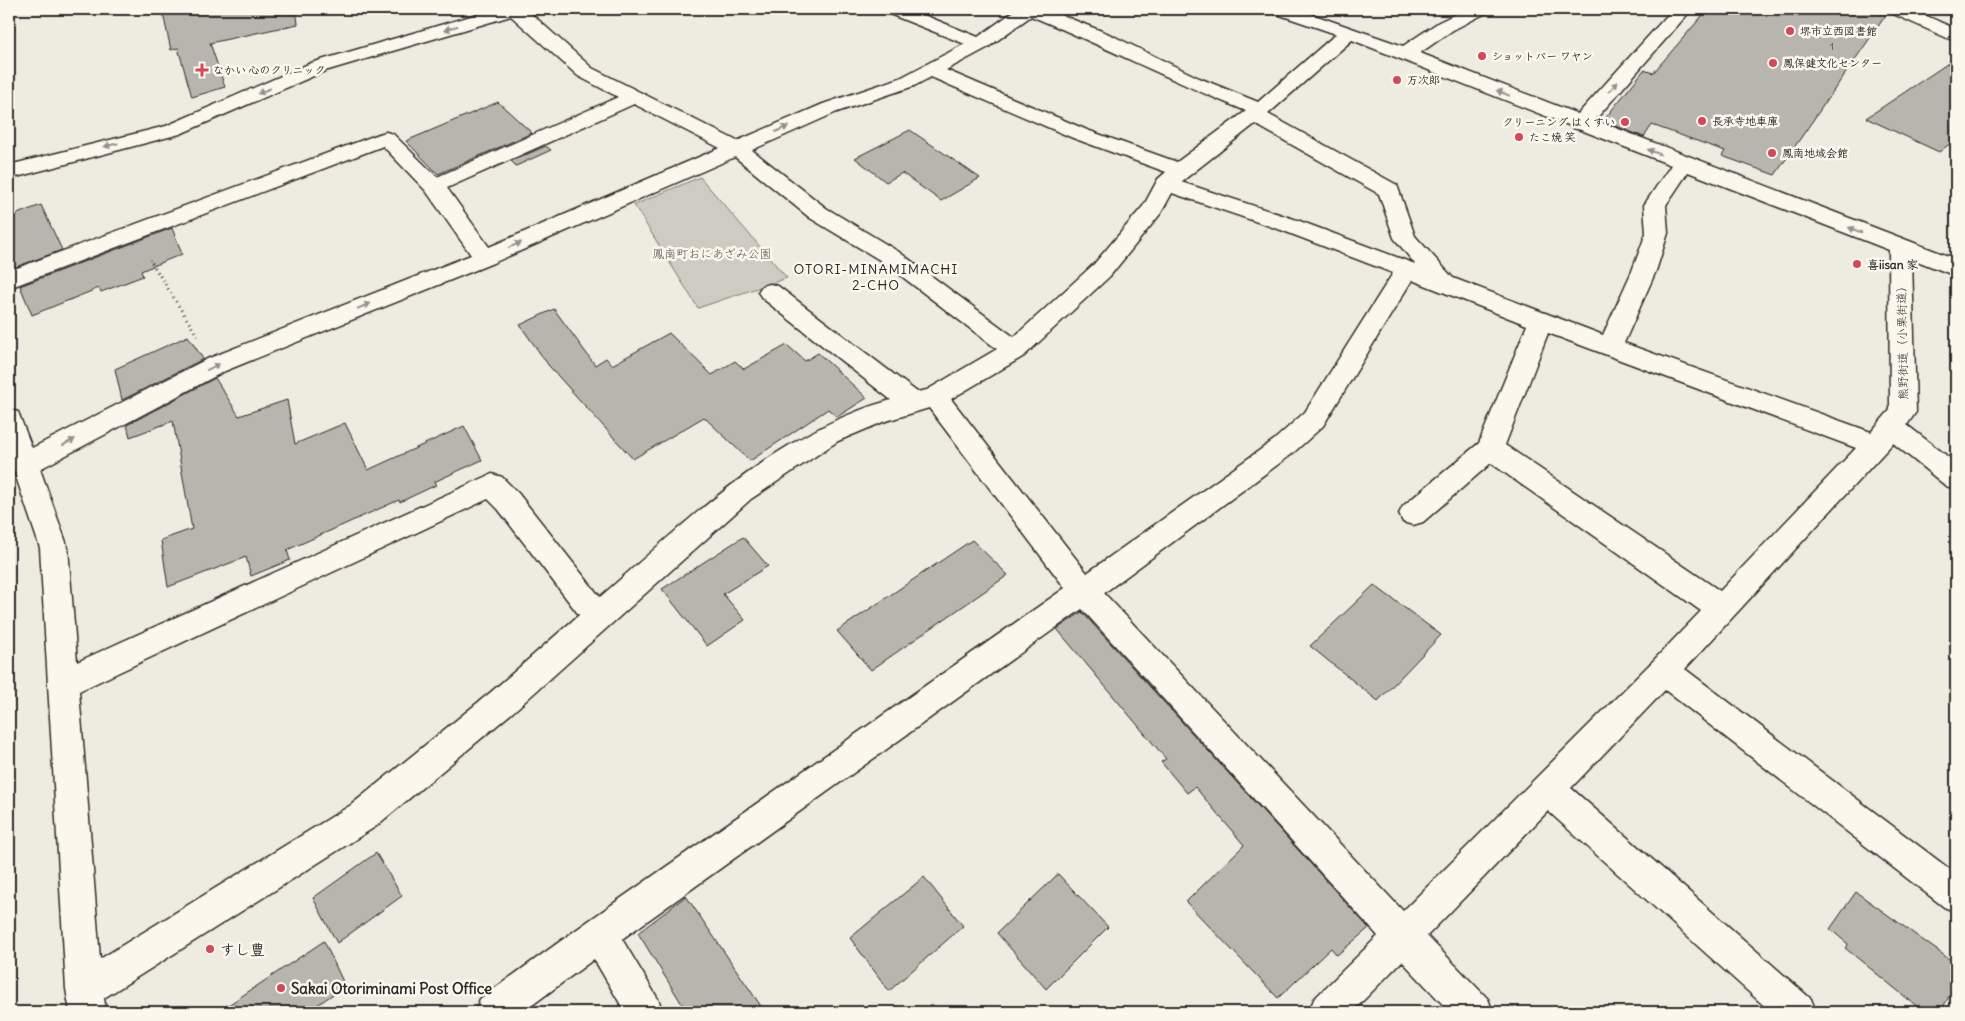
<svg xmlns="http://www.w3.org/2000/svg" width="1965" height="1021" viewBox="0 0 1965 1021" font-family="Delius,'Klee One',sans-serif">
<style>
.green{fill:#cecbc2;stroke:#7c7b76}
.building{fill:#b8b5ae;stroke:#2b2b2b}
.lines{fill:none;stroke-linecap:round;stroke-linejoin:round}
.minor-casing{stroke:#2b2b2b;stroke-width:3}
.major-casing{stroke:#2b2b2b;stroke-width:3}
.path-far1{stroke:#2b2b2b;stroke-width:2.5;stroke-dasharray:0.5 2.5;stroke-linecap:butt}
.path{stroke:#2b2b2b;stroke-width:3;stroke-dasharray:1 4;stroke-linecap:butt}
.minor{fill:#fbf7ec;fill-rule:evenodd}
.major{fill:#fbf7ec;fill-rule:evenodd}
.oneway{fill:#93918c}
.poi-dot{fill:#d1495b;stroke:#fbf7ec;stroke-width:2}
.labels{text-anchor:middle;dominant-baseline:central;stroke-width:5;stroke-linejoin:round;paint-order:stroke}
.number-label{font-size:10px;fill:#4e4e4c}
.far-poi-label{font-size:11px;font-weight:bold;fill:#2b2b2b;stroke:#fbf7ec;text-anchor:start}
.park-label{font-size:12px;fill:#545351;stroke:#fbf7ec}
.poi-label{font-size:12px;font-weight:bold;fill:#2b2b2b;stroke:#fbf7ec;text-anchor:start}
.street-label{font-size:12px;fill:#2b2b2b;stroke:#fbf7ec}
.neighbourhood-label{font-size:14px;letter-spacing:1px;fill:#2b2b2b;stroke:#fbf7ec}
.near-poi-label{font-size:15px;font-weight:bold;fill:#2b2b2b;stroke:#fbf7ec;text-anchor:start}
</style>
<rect width="100%" height="100%" fill="#eeebe0"/>
<filter id="ink" filterUnits="userSpaceOnUse"><feTurbulence type="fractalNoise" baseFrequency=".02" numOctaves="2"/><feDisplacementMap in="SourceGraphic" scale="10" xChannelSelector="R" yChannelSelector="G"/><feConvolveMatrix kernelMatrix="1 2 1 2 8 2 1 2 1" color-interpolation-filters="sRGB"/></filter>
<g filter="url(#ink)">
<!-- green -->
<path class="green" d="M700,177L787,278L698,308L634,205Z"/>
<!-- building -->
<path class="building" d="M162,9H296L298,24L210,43L225,87L192,97L178,48L171,50Z
M1708,9H1886L1888,12L1775,175L1722,156L1725,151L1652,125L1644,137L1603,121L1644,70L1653,73Z
M1956,58V139L1939,152L1866,118Z
M498,102L532,133L438,174L406,141Z
M910,130L980,178L941,201L902,173L886,182L855,158Z
M546,146L551,150L516,166L511,161Z
M41,205L62,250L13,268L9,258V217Z
M172,228L182,254L141,271L143,276L101,292L99,288L32,315L20,286Z
M554,309L595,365L606,358L612,365L669,333L712,375L735,361L744,369L787,345L805,361L818,353L867,398L837,417L828,409L750,461L704,417L633,459L549,366L520,325Z
M188,336L203,359L122,400L115,369Z
M215,378L239,416L287,400L295,444L345,423L368,470L464,426L482,460L434,482L436,485L400,502L399,500L287,550L290,560L251,576L246,557L168,587L161,540L192,529L173,421L130,437L127,425Z
M743,537L768,566L723,594L745,620L707,646L662,589Z
M972,540L1008,575L871,670L837,631Z
M1374,585L1441,635L1378,701L1310,646Z
M1082,612L1369,928L1337,955L1331,948L1278,998L1186,902L1244,845L1195,787L1187,793L1161,762L1166,759L1057,629Z
M376,853L402,896L337,943L313,898Z
M1058,874L1108,927L1046,989L997,933Z
M924,877L963,926L889,991L850,938Z
M1856,892L1956,964V985L1940,1012H1924L1845,948L1848,944L1830,929Z
M686,896L765,1012H687L638,933Z
M324,941L345,986L307,1012H218Z"/>
<g class="lines">
<!-- minor casing -->
<g class="minor-casing">
<path id="minor" d="M495,9H526L592,68L737,141L823,104L900,78L965,44L887,13L884,9H909L978,37L1017,9H1046L1109,34L1199,78L1258,102L1336,34L1274,13L1271,9H1297L1403,46L1439,22L1466,9H1489L1486,13L1453,30L1420,53L1578,114L1673,9H1692L1595,120L1956,259V276L1912,259L1916,412L1907,425L1956,463V489L1946,486L1893,443L1685,669L1956,874V912L1944,907L1665,690L1571,788L1811,999L1816,1012H1771L1548,811L1427,936L1488,999L1493,1012H1450L1402,961L1352,1012H1309L1314,999L1378,936L1082,609L622,939L658,999L663,1012H625L594,959L523,1012H475L480,999L587,922L1065,588L929,408L883,422L838,441L751,499L513,712L375,827L104,998L106,1012H70L66,989L40,548L9,456V409L18,412L32,448L207,359L471,255L426,191L383,146L9,288V271L379,134L386,132L393,134L437,177L618,97L578,76L511,16L325,71L180,134L9,179V165L166,126L311,63ZM1031,16C1104,46 1174,82 1246,111L1177,162L1087,130L946,70L987,48ZM1352,40L1571,126L1573,128L1581,130L1671,165L1644,205L1646,233L1632,271L1603,335L1453,278L1415,236L1397,185L1268,114ZM931,77L1073,138L1166,172L1158,179L1144,205L1094,264L1014,337L899,252L826,208L752,150L837,112L914,86ZM634,104L720,148L489,247L447,188ZM1255,124L1379,194L1394,238L1415,264L1297,220L1181,182ZM735,157L810,218L883,262L997,349L927,390L917,392L778,286L770,284L762,286L758,292L762,298L891,400C776,432 688,521 600,597L518,493L502,477L492,474L77,662L68,548L40,469L225,371L493,263ZM1688,172L1889,250L1890,410L1871,432L1624,343L1656,271L1668,233L1666,205ZM1172,193L1281,230L1393,273L1305,412L1274,440L1087,573L951,399L1024,356L1110,276L1161,213ZM1412,280L1527,325L1479,443L1403,506L1399,514L1403,522L1413,525L1423,522L1491,463L1701,611L1653,661L1403,911L1104,593L1292,454L1323,426ZM1548,333L1856,448L1720,591L1505,445ZM488,499L498,509L579,615L491,692L351,805L100,959L79,691Z"/>
</g>
<!-- major casing -->
<g class="major-casing">
<path id="major" d="M1888,9H1911L1956,29V42L1891,13Z"/>
</g>
<!-- path-far1 -->
<path class="path-far1" d="M150,260L153,264"/>
<!-- path -->
<path class="path" d="M152,263L198,337"/>
<!-- minor -->
<use href="#minor" class="minor"/>
<!-- major -->
<use href="#major" class="major"/>
</g>
<!-- one-way arrows -->
<defs><path id="oneway-solid" d="M-6-.8H1V-3.2L6.5 0L1 3.2V.8H-6Z" transform="scale(1.25)"/></defs>
<g class="oneway">
<use href="#oneway-solid" transform="translate(451 28) rotate(163)"/>
<use href="#oneway-solid" transform="translate(1613 87) rotate(-48)"/>
<use href="#oneway-solid" transform="translate(264 91) rotate(157)"/>
<use href="#oneway-solid" transform="translate(1503 93) rotate(-158)"/>
<use href="#oneway-solid" transform="translate(782 129) rotate(-24)"/>
<use href="#oneway-solid" transform="translate(111 145) rotate(166)"/>
<use href="#oneway-solid" transform="translate(1654 152) rotate(-159)"/>
<use href="#oneway-solid" transform="translate(1855 230) rotate(-159)"/>
<use href="#oneway-solid" transform="translate(515 245) rotate(-23)"/>
<use href="#oneway-solid" transform="translate(364 306) rotate(-22)"/>
<use href="#oneway-solid" transform="translate(213 367) rotate(-26)"/>
<use href="#oneway-solid" transform="translate(69 442) rotate(-28)"/>
</g>
</g>
<!-- markers -->
<g class="poi-dot">
<circle cx="1790" cy="31" r="5"/>
<circle cx="1482" cy="56" r="5"/>
<circle cx="1773" cy="63" r="5"/>
<path d="M199.5 62.5h5v5h5v5h-5v5h-5v-5h-5v-5h5z"/>
<circle cx="1397" cy="80" r="5"/>
<circle cx="1702" cy="121" r="5"/>
<circle cx="1625" cy="122" r="5"/>
<circle cx="1519" cy="137" r="5"/>
<circle cx="1772" cy="153" r="5"/>
<circle cx="1857" cy="264" r="5"/>
<circle cx="210" cy="949" r="5"/>
<circle cx="281" cy="988" r="5"/>
</g>
<g class="labels">
<!-- number labels -->
<g class="number-label">
<text x="1832" y="46">1</text>
</g>
<!-- far-poi labels -->
<g class="far-poi-label">
<text x="1800" y="31">堺市立西図書館</text>
<text x="1492" y="56">ショットバー ワヤン</text>
<text x="1783" y="63">鳳保健文化センター</text>
<text x="213" y="70">なかい 心のクリニック</text>
<text x="1407" y="80">万次郎</text>
<text x="1712" y="121">長承寺地車庫</text>
<text x="1615" y="122" text-anchor="end">クリーニング はくすい</text>
<text x="1529" y="137">たこ焼 笑</text>
<text x="1782" y="153">鳳南地域会館</text>
</g>
<!-- park labels -->
<g class="park-label">
<text x="712" y="253">鳳南町おにあざみ公園</text>
</g>
<!-- poi labels -->
<g class="poi-label">
<text x="1867" y="264">喜iisan 家</text>
</g>
<!-- street labels -->
<g class="street-label">
<text transform="translate(1902 340) rotate(-91)">熊野街道（小栗街道）</text>
</g>
<!-- neighbourhood labels -->
<g class="neighbourhood-label">
<text x="876" y="269">OTORI-MINAMIMACHI<tspan x="876" dy="16">2-CHO</tspan></text>
</g>
<!-- near-poi labels -->
<g class="near-poi-label">
<text x="220" y="949">すし豊</text>
<text x="291" y="988">Sakai Otoriminami Post Office</text>
</g>
</g>
<!-- margin -->
<rect width="1965" height="1021" fill="none" stroke="#fbf7ec" stroke-width="30"/>
<rect x="15" y="15" width="1935" height="991" fill="none" stroke="#2b2b2b" stroke-width="2" filter="url(#ink)"/>
</svg>
